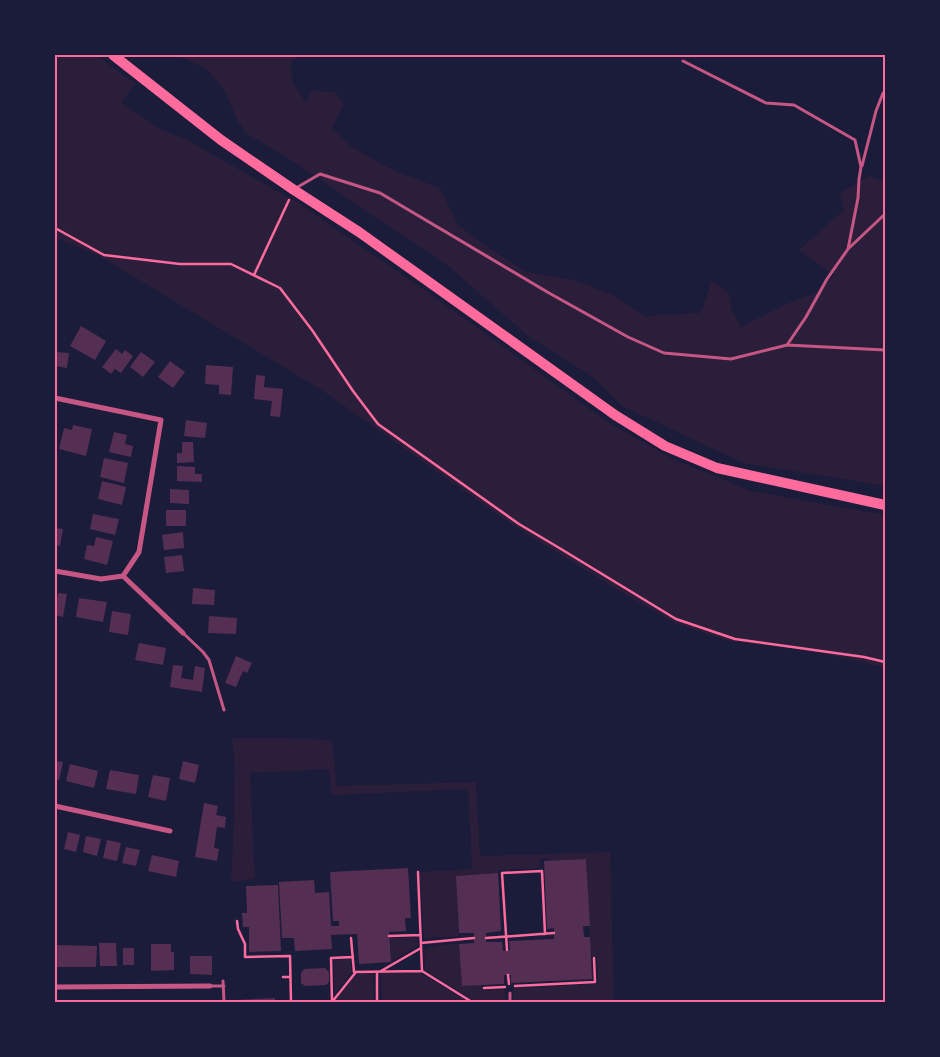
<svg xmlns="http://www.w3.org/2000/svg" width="940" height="1057" viewBox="0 0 940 1057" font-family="'DejaVu Sans',sans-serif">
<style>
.green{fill:#2a1e3b}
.building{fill:#542f53}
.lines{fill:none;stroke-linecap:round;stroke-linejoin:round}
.path{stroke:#ff6b9d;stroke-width:2.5}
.service{stroke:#c65784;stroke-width:3}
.minor{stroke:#c65784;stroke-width:5}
.primary{stroke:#ff6b9d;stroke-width:10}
.neatline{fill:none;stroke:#ff6b9d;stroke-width:2}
</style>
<rect width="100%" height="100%" fill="#1b1b3a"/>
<!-- green -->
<path class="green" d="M55,55H96L136,84L121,102L158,128L187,140L297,202L446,305L609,423L675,460L751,491L885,515V667L805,650L728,641L675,623L616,589L511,524L320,389L96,254L55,238Z
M177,55H297L290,65L293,84L306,102L312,91L335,92L344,104L332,128L350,146L395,171L440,188L459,226L490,249L527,272L574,280L613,295L645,316L700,313L706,299L711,280L729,293L732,311L741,327L791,302L818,292L834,275L799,250L844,210L840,193L869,176L884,182L885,486L743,463L622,406L593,377L528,336L446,264L364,210L297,164L246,133L237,120L225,91L208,70Z
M231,738H290L332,740L337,786L476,782L480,856L610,852L614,1002H513V988L598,984L597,957L591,956L586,859L551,861L550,858H540V868L499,870L498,873L456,876L459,936L424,938L420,872L472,869L468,789L331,795L329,769L250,773L255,879L231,882C233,851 234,820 234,788C234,772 235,753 231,738Z
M390,938H417L418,946L394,960H391Z
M459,944L462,986L482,985L483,990L505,989L506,1002H476L425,970L424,950L437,945Z
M351,959V973L335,993L334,960Z
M419,972L469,1002H382L381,973Z
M373,973L374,1002H334L357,974Z"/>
<!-- building -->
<path class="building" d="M81,326L106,341L95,360L70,346Z
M116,349L122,354L125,350L133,356L121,373L115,369L111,374L102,367Z
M56,352L69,353L67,368L55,366Z
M141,352L155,362L143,377L130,367Z
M170,361L185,372L173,388L158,377Z
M206,365L233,367L231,395L219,394V385L205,384Z
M256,375L265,376L264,387L283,389L280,417L270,416L272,401L254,399Z
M186,420L207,423L205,438L184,436Z
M73,425L92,429L86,456L59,449L64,428L72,430Z
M114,432L127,435L125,444L133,446L131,457L109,452Z
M182,442H193L194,462L177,463V453H182Z
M104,458L128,463L124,483L100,477Z
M177,466L195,467V474H202V482L177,481Z
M102,481L126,487L122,505L98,499Z
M170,489L189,490V504L170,503Z
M166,510H186V526H166Z
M93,514L119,519L115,535L90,529Z
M55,528L63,529L60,546L55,545Z
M183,532L184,548L164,550L162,535Z
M96,537L113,541L107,565L84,559L87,545L94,546Z
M182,555L184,571L166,573L164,557Z
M193,588L215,590L214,605L192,604Z
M58,593L67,594L63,617L55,615V605L56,606Z
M79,598L107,602L103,622L76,617Z
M112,611L131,614L128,635L109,632Z
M209,616L237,618L236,634L208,633Z
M139,643L166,648L163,665L135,660Z
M236,656L252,663L247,673L243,671L236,687L225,683Z
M173,665L183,666L181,678L193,680L195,666L205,668L202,692L170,687Z
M55,761L63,762L59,780L55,779Z
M183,761L199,765L195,783L179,779Z
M70,764L98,771L94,788L66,781Z
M110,770L139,775L136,794L106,789Z
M153,775L170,778L166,801L148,797Z
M204,803L218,806L216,815L226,817L225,828L217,827L214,848L219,849L217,861L195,857Z
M68,832L80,835L76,852L64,849Z
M86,836L101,839L97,856L83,852Z
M107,840L121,843L117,861L103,858Z
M126,847L140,850L136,866L122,863Z
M152,855L179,861L176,877L148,871Z
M586,859L590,926H583L584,937H590L592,979L511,983V975H504V984L462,986L459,944L474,943V933H459L456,876L498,873L501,931L486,933V942H502L503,951L510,950L509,941L554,939V928L547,929L544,861Z
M408,868L411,918H405L406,931L389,932L391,962L359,964L357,934L331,935L332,949L295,951L294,938H282L279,882L314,880L315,893L329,892L331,926H339V921H333L330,872Z
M278,885L281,951L249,952V927H243L242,913H247L246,886Z
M99,943H116L117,966H100Z
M151,944H171V952H174V970L151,971Z
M57,945L97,946L96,967H56Z
M123,948H134V965H123Z
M190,956H212V975L190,974Z
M325,968L329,972V982L326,985L305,986L301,983V973L304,969Z
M275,998V1002H235V1000Z"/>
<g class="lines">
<!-- path -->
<path class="path" d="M55,228L104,255L180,264H231L280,288L312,330L353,391L378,424L519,524L561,549L676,619L735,639L864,657L885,662
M254,275L289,200
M418,872L422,971L472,1002
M237,921L238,929L245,944V957L290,956L291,1002
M389,936L420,935
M351,938L354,972L422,971
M486,938L554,933
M421,943L474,938
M507,950L502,873L542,871L545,934
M381,971L421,948
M377,972V1002
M508,975L509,984
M283,977H290
M515,986L595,982L594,958
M484,988L505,987
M332,1001L331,958L353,957
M332,1002L356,972"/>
<!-- service -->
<path class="service" d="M683,61L766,103L794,105L855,140L861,167L859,179L858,198L848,249L827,279L806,317L787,345
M862,166L876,111L883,93
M296,188L320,174L380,193L549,293L628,337L664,353L731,359L787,345L885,350
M848,249L885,214
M183,633L203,652L209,660L224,710
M223,981L224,1002
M210,986H224
M510,993V1002"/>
<!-- minor -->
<path class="minor" d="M55,398L161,420L139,552L123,576
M55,571L101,579L123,576
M123,576L183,633
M55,806L170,831
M55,987L210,986"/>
<!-- primary -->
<path class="primary" d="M113,55L221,140L294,190L359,232L615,415L665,446L717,468L885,505"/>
</g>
<!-- border -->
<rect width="940" height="1057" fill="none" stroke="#1b1b3a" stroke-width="112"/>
<rect x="56" y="56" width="828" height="945" class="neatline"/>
</svg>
